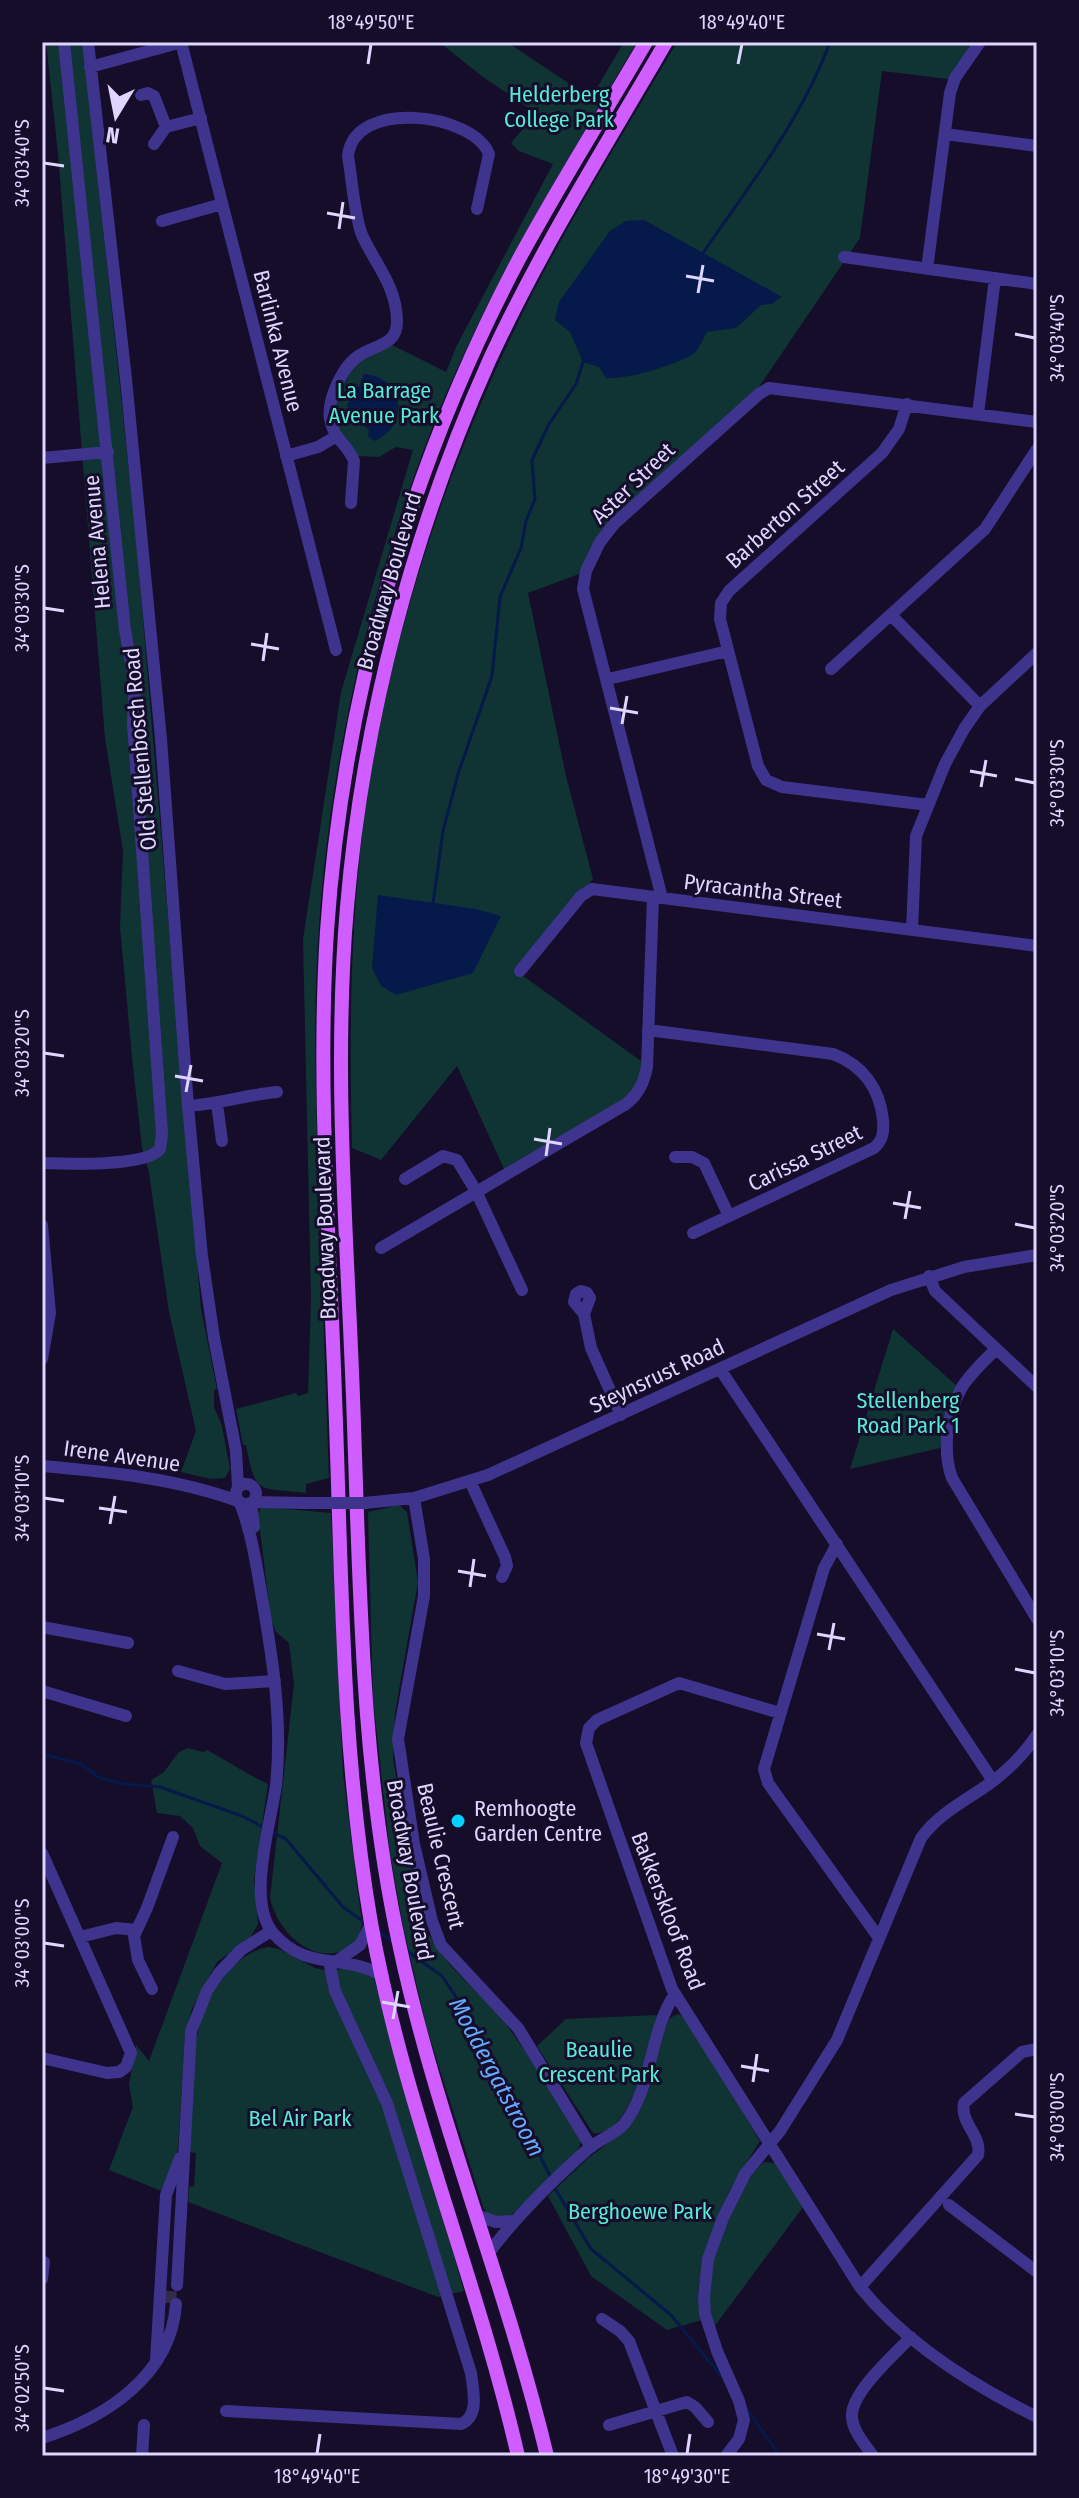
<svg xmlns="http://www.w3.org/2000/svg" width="1079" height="2498" viewBox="0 0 1079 2498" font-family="'Fira Sans Condensed',sans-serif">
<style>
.green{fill:#103334}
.water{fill:#05194b}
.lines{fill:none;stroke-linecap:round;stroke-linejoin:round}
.stream{stroke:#05194b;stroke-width:3}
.minor-tunnel{stroke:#332b4a;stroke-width:12;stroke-dasharray:12 6;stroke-linecap:butt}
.minor{stroke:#3f348d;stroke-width:12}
.major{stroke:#d05dff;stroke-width:14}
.minor-bridge{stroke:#3f348d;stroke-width:12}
.ticks{fill:none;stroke:#ded6ff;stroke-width:3}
.poi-dot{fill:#02d0ff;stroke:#150d2a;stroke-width:3}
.labels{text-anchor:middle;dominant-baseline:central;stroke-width:6;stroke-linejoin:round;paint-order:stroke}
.park-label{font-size:22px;fill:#55ecd3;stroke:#150d2a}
.street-label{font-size:22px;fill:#ded6ff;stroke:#150d2a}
.poi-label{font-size:22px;fill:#ded6ff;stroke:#150d2a;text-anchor:start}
.water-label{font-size:24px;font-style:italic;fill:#64aaff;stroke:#150d2a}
.neatline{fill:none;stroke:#ded6ff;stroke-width:3}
.ticks-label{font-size:20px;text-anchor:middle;fill:#ded6ff}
</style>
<rect width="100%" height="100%" fill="#150d2a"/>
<!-- green -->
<path class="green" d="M46,42H83L136,536L201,1309L217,1389L214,1390V1407L222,1426L230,1469L225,1478L211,1479L181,1472L196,1431L169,1312L149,1173L142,1148L132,1057L120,927L123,851L105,738L58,154Z
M439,42H507L591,98L624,42H637C562,170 483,296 429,436C367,597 328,770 318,942C313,1025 316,1109 319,1191C322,1287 326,1383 329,1478L306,1484V1493C257,1487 256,1496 246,1445H243L236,1409L296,1393L298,1396L308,1393L311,1299L303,939L341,692L413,450L396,447L379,457L358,456C337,431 327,414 345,383C349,376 352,367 359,362C369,354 381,352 392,345L446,372L456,347L553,164L519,151L511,143L536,113L483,77Z
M677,42H975L948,79L882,71L860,238L759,387L602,529L579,574L528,593L566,776L593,879L515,970L641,1061V1075L628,1097L505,1171L457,1066L381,1160L352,1148C349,1033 350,918 366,804C388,653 435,503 498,365C548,253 615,148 677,42Z
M893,1329L957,1386L940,1448L850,1469Z
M399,1505L407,1512L418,1582L395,1713L393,1759L413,1869L428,1933L450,1965L500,2016L531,2059L581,2142L576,2155L511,2215L503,2219L487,2214L483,2206L427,2029L404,1931L390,1853L373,1698L368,1512Z
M265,1507L331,1513L343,1773L362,1924L358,1941C351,1945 343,1952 335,1953C303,1958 276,1926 270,1898L294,1684L289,1643L276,1632L271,1620L258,1514L260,1509Z
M188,1748L203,1752L207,1750C228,1761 246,1774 268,1784L254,1880L258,1924L250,1938L217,1962L192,2009L185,2033L178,2149L164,2192L109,2170L133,2107L129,2085L136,2045L149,2061L222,1863L200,1846L193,1828L180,1816L157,1813L151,1780L163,1773L179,1752Z
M269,1947L279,1949L315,1968L330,1971L353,1967L374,1978L464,2291L438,2297L188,2202L189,2187L194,2186L196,2153L188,2152C192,2090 185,2022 227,1973C238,1961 252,1949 269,1947Z
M678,2014L687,2019L760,2141L729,2191L702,2263L698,2293L702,2320L667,2330L591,2276L548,2196L588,2158L619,2135L667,2024L670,2018Z
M657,2015L659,2019C650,2046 630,2139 593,2133L537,2046L566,2019Z
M764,2162L775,2163L803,2207L714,2327C709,2312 707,2288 710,2272C716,2241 740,2182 764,2162Z"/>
<!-- water -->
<path class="water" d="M644,220L782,297L771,304L761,305L736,328L707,332C703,339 699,349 693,354C676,365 626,380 606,378L599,367L583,362L570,332L555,320L559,302L610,231L626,221Z
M364,374C404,377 411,426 374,441L368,436L369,430L353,416L347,405L357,391Z
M378,895L476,909L501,916L473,973L396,995L381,986L372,968Z"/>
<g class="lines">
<!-- stream -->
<path class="stream" d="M703,253C749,186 802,119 830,42
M433,904L443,831L458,774L492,676L500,597L521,548L526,521L535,499L532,460L549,424L576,384L583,362
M42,1754L81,1764L98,1777L124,1784L160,1787L242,1816L263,1827
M274,1833L286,1839L343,1907L364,1922
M379,1932L393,1942
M407,1951L442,1976L472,2021L551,2178
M556,2190L591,2249L671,2315L722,2377
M746,2408L780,2456"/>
<!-- minor-tunnel -->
<path class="minor-tunnel" d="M170,2303L171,2285"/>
<!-- minor -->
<path class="minor" d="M88,42L126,379L161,739L188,1106L202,1256L214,1338L236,1451L238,1487
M181,42L336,650
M90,67L182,42
M141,95L148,93L154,96L166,127
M945,134L1037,146
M154,144L166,127L201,118
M162,221L222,204
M844,257L1037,284
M927,269L950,93L955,78L980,42
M907,404L899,429L882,453L729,591L721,603L720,619L758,766L766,780L782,787L928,805
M978,414L995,278
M286,456L318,447L335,437
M42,458L108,452
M351,503L354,461C348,444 334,441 330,419C327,399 343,365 360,355C377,344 398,345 397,320C396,285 375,264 362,235C354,214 352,179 348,156C354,98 473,113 489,154L477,209
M891,615L980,706
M831,669L985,529L1037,449
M608,679L728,651
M662,898L583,589L586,571L600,542L614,524L759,394L769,388L1037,422
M912,930L916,836L945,764L964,729L980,706L1037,653
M520,971L581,896L592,889L1037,946
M648,1030L833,1054C863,1065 880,1089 883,1120C884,1132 883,1140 874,1148L693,1233
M217,1104L222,1141
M188,1106C218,1104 246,1095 277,1092
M675,1157H692L704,1163L729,1216
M42,1163C66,1164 146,1167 160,1149L162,1134L133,723L135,685L125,630L64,42
M405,1179L443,1156L457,1160L476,1191L522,1290
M42,1225L50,1313L42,1359
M381,1248L626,1104C639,1094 644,1082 647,1067L653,897
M929,1276L935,1291L1037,1387
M584,1314L590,1298L587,1293L581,1291L576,1294L574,1302L584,1314L591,1348L621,1415
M996,1349C984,1361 971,1373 962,1387C947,1413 942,1450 952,1478L1037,1619
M720,1369L993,1781
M42,1466C108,1472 175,1478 238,1501
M470,1481L505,1557L507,1566L502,1577
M236 1494a10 10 0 1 1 20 0a10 10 0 1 1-20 0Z
M414,1498L424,1559V1596L398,1739L414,1844L432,1921L441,1945L518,2028L591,2147
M252,1502L304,1503
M240,1503C251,1531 256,1562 261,1592C272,1655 283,1720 276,1785C271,1823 246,1901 273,1933C308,1973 342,1952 383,1976
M251,1503L254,1527
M364,1503L414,1498L488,1475L891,1290L964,1267L1037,1255
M837,1544L824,1568L764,1769L768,1783L879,1938
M42,1627L128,1643
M178,1671L225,1684L275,1681
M42,1691L126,1716
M780,1713L679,1683L597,1720L589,1728L586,1743L672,1989L860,2287C905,2343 974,2386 1037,2417
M42,1853L131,2053L126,2067L119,2072L107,2073L42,2058
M80,1937L116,1928L136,1930
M337,1961L360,1945L371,1924
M152,1989L138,1960L134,1936L147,1908L173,1837
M949,2205L1037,2272
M476,2215L496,2222L512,2221
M488,2254C517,2215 553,2180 589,2148C600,2139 614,2135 624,2124C653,2087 649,2032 675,1994
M42,2279L44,2262
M177,2285L191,2031L207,1991L219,1973L241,1950L271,1931
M860,2287L978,2155C982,2135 960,2124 964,2103L1022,2052L1037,2049
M602,2319L620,2331L629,2341L673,2456
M156,2360L166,2195L180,2158
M226,2411L461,2424C480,2416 473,2390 471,2373L387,2103L335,1991L329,1961
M609,2425L687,2402L695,2407L708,2422
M42,2438C105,2418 171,2376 176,2304
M142,2456L144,2425
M726,2456L739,2439L744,2420L739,2401L717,2351L705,2314L704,2297L708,2259L723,2218L745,2174L780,2131L837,2040L921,1838C938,1814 965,1801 989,1784C1007,1771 1024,1754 1037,1735
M873,2456C865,2444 853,2432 852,2417C850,2393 895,2354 911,2337"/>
<!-- major -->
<path class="major" d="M518,2456C477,2277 403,2105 371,1923C341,1750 342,1572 335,1396C330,1242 317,1086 327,931C343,697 409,467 519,259C559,185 604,114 646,42
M547,2456C506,2284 437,2121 400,1948C360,1767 360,1582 353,1397C347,1235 333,1069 347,907C363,719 412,533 489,361C540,250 605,147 666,42"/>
<!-- minor-bridge -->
<path class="minor-bridge" d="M304,1503H364"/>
</g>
<!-- ticks -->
<path class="ticks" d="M368,64L371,44M738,64L742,44M44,163L64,166M327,213L355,218M339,229L343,202M686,276L714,281M698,293L703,265M1015,334L1035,338M44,608L64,611M251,644L279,649M263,661L267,633M610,708L638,713M622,724L627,696M970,771L997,776M1015,779L1035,783M981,787L986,760M44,1053L64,1056M175,1076L203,1081M186,1092L191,1065M534,1139L562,1144M546,1156L550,1128M893,1203L921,1208M905,1219L910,1191M1015,1224L1035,1228M44,1498L64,1501M99,1508L127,1512M110,1524L115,1496M458,1571L486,1576M470,1587L474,1559M817,1634L845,1639M829,1650L834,1623M1015,1669L1035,1673M44,1943L64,1946M382,2002L410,2007M393,2019L398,1991M741,2066L769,2071M753,2082L757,2054M1015,2114L1035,2117M44,2388L64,2391M317,2454L320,2434M687,2454L690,2434"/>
<!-- markers -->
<circle class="poi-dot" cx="458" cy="1821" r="8"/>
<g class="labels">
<!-- park labels -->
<g class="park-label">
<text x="559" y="94">Helderberg<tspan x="559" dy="25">College Park</tspan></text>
<text x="384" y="390">La Barrage<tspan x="384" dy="25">Avenue Park</tspan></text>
<text x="908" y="1400">Stellenberg<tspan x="908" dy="25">Road Park 1</tspan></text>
<text x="599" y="2049">Beaulie<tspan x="599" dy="25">Crescent Park</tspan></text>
<text x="300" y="2118">Bel Air Park</text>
<text x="640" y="2211">Berghoewe Park</text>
</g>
<!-- street labels -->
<g class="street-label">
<text transform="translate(278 341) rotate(76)">Barlinka Avenue</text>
<text transform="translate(633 483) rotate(-44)">Aster Street</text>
<text transform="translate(785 514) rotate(-42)">Barberton Street</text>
<text transform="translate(97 542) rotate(-95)">Helena Avenue</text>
<text transform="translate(389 581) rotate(-74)">Broadway Boulevard</text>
<text transform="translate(140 749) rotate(-95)">Old Stellenbosch Road</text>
<text transform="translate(763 891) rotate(7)">Pyracantha Street</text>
<text transform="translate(805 1158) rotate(-26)">Carissa Street</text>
<text transform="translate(325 1228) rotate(-92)">Broadway Boulevard</text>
<text transform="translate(657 1376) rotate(-25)">Steynsrust Road</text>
<text transform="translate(122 1456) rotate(8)">Irene Avenue</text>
<text transform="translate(441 1856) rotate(77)">Beaulie Crescent</text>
<text transform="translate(410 1870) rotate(80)">Broadway Boulevard</text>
<text transform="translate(668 1911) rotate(69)">Bakkerskloof Road</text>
</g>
<!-- poi labels -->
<g class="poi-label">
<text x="474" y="1808">Remhoogte<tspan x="474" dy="25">Garden Centre</tspan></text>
</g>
<!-- water labels -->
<g class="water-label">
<text transform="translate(497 2077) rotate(62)">Moddergatstroom</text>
</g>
</g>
<!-- border -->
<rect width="1079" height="2498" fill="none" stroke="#150d2a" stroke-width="88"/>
<!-- north arrow -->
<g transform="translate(116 116) rotate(190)" stroke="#150d2a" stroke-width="6" paint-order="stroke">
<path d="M0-6L14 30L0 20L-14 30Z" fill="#ded6ff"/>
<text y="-12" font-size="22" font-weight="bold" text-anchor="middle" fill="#ded6ff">N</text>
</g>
<rect x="44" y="44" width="991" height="2410" class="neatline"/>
<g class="ticks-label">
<text x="371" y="29">18°49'50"E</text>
<text x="742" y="29">18°49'40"E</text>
<text transform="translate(22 163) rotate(-90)" y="7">34°03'40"S</text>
<text transform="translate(1057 338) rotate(-90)" y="7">34°03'40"S</text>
<text transform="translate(22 608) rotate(-90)" y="7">34°03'30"S</text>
<text transform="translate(1057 783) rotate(-90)" y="7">34°03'30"S</text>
<text transform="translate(22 1053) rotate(-90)" y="7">34°03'20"S</text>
<text transform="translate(1057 1228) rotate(-90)" y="7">34°03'20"S</text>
<text transform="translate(22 1498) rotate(-90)" y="7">34°03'10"S</text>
<text transform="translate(1057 1673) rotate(-90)" y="7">34°03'10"S</text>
<text transform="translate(22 1943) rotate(-90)" y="7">34°03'00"S</text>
<text transform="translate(1057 2117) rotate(-90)" y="7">34°03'00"S</text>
<text transform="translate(22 2388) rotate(-90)" y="7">34°02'50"S</text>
<text x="317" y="2483">18°49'40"E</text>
<text x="687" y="2483">18°49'30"E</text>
</g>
</svg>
